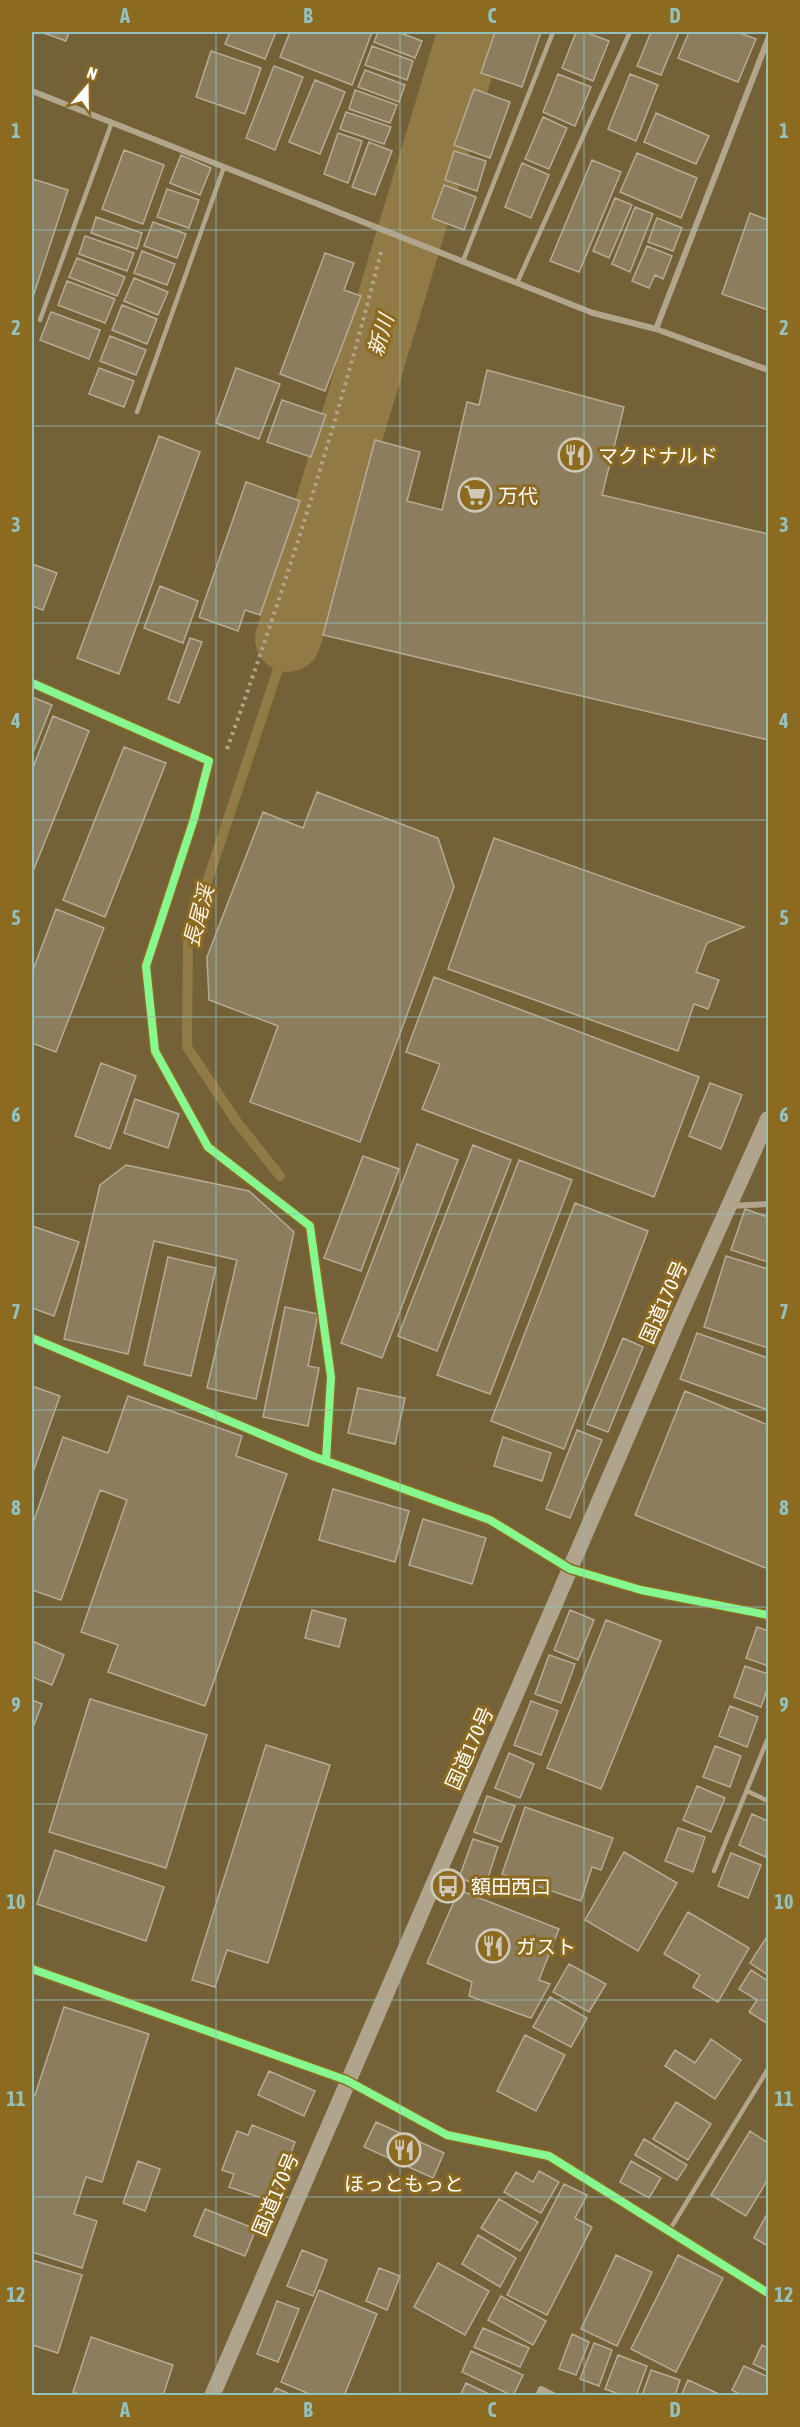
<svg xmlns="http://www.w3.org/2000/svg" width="800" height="2427" viewBox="0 0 800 2427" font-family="'Asap Condensed','Noto Sans JP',sans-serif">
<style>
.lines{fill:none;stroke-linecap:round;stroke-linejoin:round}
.stream{stroke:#917a46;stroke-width:10}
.river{stroke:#917a46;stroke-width:66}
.building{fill:#8b7d5e;stroke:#b6ab94;stroke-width:1.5}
.path{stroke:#b1a58c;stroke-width:4;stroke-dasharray:3 4.5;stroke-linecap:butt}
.service{stroke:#b1a58c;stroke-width:4.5}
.minor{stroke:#b1a58c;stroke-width:6}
.trunk{stroke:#b0a48c;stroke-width:16}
.cycleway-casing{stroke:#8c6a20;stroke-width:11}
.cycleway{stroke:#87f88f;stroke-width:8}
.grid{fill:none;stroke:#93c1be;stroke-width:1.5;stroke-opacity:0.55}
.labels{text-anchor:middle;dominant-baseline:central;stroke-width:6;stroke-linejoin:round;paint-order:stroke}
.poi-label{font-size:20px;fill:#fff;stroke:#8c6a20;text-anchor:start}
.street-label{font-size:20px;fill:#fff;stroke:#8c6a20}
.water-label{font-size:21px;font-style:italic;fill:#faf3e3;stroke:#8c6a20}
.neatline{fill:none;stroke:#93c1be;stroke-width:2}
.grid-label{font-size:20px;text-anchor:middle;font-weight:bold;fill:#93c1be}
</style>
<rect width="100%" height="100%" fill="#746138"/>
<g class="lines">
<!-- stream -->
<path class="stream" d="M280,1176L237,1122L187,1047L188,939L288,639"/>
<!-- river -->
<path class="river" d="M288,639L471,32"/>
</g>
<!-- building -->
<path class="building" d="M41,32H69L66,41Z
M230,32H276L265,59L225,44Z
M290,32H372L352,85L280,57Z
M378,32H398L422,41L415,58L374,42Z
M495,32H541L522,87L481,73Z
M576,32H585L609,41L593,81L562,68Z
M651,32H679L661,75L637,66Z
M689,32H737L756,39L738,82L678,58Z
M372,46L413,61L407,80L365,65Z
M211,51L261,68L245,114L196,97Z
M274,66L303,77L275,150L246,138Z
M365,70L405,85L399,102L358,87Z
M558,74L591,87L575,126L543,112Z
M630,74L658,85L636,141L608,129Z
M315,80L345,92L320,154L289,142Z
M474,89L510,102L490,158L454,145Z
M355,90L397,105L390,123L349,109Z
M346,112L391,127L384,144L340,129Z
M656,113L709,136L696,164L644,142Z
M543,117L567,128L549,169L525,159Z
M338,133L362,141L348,183L324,174Z
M369,142L392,151L375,195L352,187Z
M124,150L164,165L143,224L102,209Z
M454,151L486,161L477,191L445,180Z
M637,153L697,178L681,218L620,192Z
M181,155L211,168L200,195L170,183Z
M592,160L621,172L579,272L550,261Z
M522,163L549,175L531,218L505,207Z
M33,179L68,190L32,300V184Z
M444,185L476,197L464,230L432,218Z
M167,189L199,200L189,228L157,217Z
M615,198L632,205L609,258L593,251Z
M635,207L653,214L630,272L612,264Z
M750,213L768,220V310L722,294Z
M96,217L142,233L137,249L91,233Z
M657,218L682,228L673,251L648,242Z
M153,222L186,234L177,258L144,246Z
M85,236L134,253L127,271L79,254Z
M647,246L672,256L663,279L655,275L649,288L632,281Z
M142,251L175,264L167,285L134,273Z
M325,253L354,263L344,290L361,296L325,391L280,374Z
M77,258L125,277L117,296L69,277Z
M134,278L168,292L158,315L124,301Z
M67,281L115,299L105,323L58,305Z
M122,305L157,319L147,344L112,330Z
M51,312L100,330L89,359L40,340Z
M110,336L146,350L136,375L100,361Z
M99,368L134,381L124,407L89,394Z
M236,368L280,384L259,439L216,423Z
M487,370L624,407L602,495L768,534V740L323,635L375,440L420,452L407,501L442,510L467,402L479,405Z
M282,400L326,415L311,457L267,442Z
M159,436L200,452L119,674L77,658Z
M246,482L300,501L260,615L245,610L238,631L199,617Z
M32,564L57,573L43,610L32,606Z
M160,586L198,601L183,643L144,628Z
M190,638L202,642L179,703L168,699Z
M32,697L52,705L32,755Z
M53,716L89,731L32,874V770Z
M124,747L166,763L105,917L63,900Z
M317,792L438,838L454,887L360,1142L250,1102L278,1026L209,1000L207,957L263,812L303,828Z
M494,838L744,927L707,943L696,972L719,980L708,1009L694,1004L678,1051L448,969Z
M56,909L104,928L56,1052L32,1043V973Z
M434,977L699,1077L654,1197L422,1109L440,1064L406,1052Z
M101,1063L136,1076L110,1149L75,1136Z
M710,1083L742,1095L721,1149L689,1136Z
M135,1099L179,1114L168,1148L124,1133Z
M417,1144L458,1160L382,1358L341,1343Z
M473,1145L511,1160L437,1351L398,1336Z
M363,1156L399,1169L361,1271L324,1258Z
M519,1160L572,1180L490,1394L437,1375Z
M126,1165L249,1191L294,1232L256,1399L207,1388L237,1260L154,1241L128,1354L64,1339L100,1185Z
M575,1203L648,1231L564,1449L491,1421Z
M745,1209L768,1217V1262L731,1250Z
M32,1226L79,1242L54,1316L32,1308Z
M726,1256L768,1269V1348L704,1327Z
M168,1257L216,1268L191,1376L144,1365Z
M285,1307L318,1314L308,1366L319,1368L308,1426L263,1417Z
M697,1333L768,1358V1410L680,1379Z
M623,1338L643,1347L608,1432L587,1424Z
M32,1386L60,1396L32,1475Z
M358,1388L405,1398L395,1444L348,1433Z
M685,1391L768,1425V1569L635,1515Z
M128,1396L242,1436L236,1456L287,1474L205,1706L108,1672L118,1645L81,1632L127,1500L100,1490L61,1600L32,1590V1526L63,1437L108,1453Z
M577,1430L602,1440L570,1518L546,1509Z
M503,1437L551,1453L542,1481L494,1466Z
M333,1489L409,1511L395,1562L319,1540Z
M423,1519L486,1538L472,1584L409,1565Z
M312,1610L346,1619L339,1647L305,1638Z
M570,1610L594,1620L578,1660L554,1650Z
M606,1620L661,1641L601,1789L547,1768Z
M757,1627L768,1631V1666L746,1658Z
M32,1641L64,1655L52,1685L32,1677Z
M549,1655L575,1664L561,1703L535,1694Z
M745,1666L768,1674V1687L761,1707L734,1697Z
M90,1699L207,1735L166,1868L49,1832Z
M32,1700L42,1704L32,1730Z
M531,1701L558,1711L541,1755L514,1745Z
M730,1706L758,1717L747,1747L719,1736Z
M266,1745L330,1765L268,1963L227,1950L215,1987L192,1980Z
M715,1746L741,1756L730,1787L703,1777Z
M509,1753L534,1764L520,1798L495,1788Z
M697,1786L725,1798L711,1832L683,1820Z
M487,1796L515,1806L501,1842L474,1832Z
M525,1807L613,1838L601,1870L592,1867L581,1901L502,1874Z
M752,1814L768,1821L766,1857L739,1845Z
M678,1828L705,1837L693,1872L665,1861Z
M473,1839L498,1847L485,1887L459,1878Z
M55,1850L164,1887L146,1941L37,1904Z
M624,1852L677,1883L638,1951L585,1920Z
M731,1853L761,1865L748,1898L718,1886Z
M459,1890L559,1929L539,1980L550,1984L531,2018L469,1996L472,1982L427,1963Z
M688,1912L749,1948L718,2002L693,1987L700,1975L664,1954Z
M768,1935V1975L750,1963Z
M569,1964L606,1984L589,2012L553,1992Z
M751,1970L768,1981V2024L749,2012L757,2000L739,1989Z
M550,1997L587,2018L571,2047L533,2027Z
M64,2007L149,2034L102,2182L86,2177L74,2214L97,2221L82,2268L32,2252V2094L35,2095Z
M525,2035L565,2055L536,2111L497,2091Z
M711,2039L741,2060L715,2099L665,2066L675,2050L695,2063Z
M269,2071L315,2091L304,2116L258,2095Z
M676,2102L711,2124L688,2160L653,2139Z
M376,2122L444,2153L433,2178L364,2147Z
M252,2125L295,2142L273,2202L229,2187L234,2174L222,2170L237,2131L248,2135Z
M750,2131L768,2143V2179L746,2216L711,2195Z
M644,2139L687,2165L677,2180L635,2155Z
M138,2161L160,2169L145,2211L123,2203Z
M631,2161L661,2178L649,2198L620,2182Z
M539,2171L559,2182L541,2213L504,2192L516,2172L533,2182Z
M564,2184L587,2195L575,2218L592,2227L547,2315L507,2295Z
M499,2199L538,2222L520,2251L481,2228Z
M205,2209L256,2229L245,2256L194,2236Z
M768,2212V2246L754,2238Z
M478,2235L516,2258L500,2287L462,2264Z
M302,2250L327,2260L313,2296L287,2286Z
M616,2255L652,2272L617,2346L581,2329Z
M678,2255L723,2278L676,2372L631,2349Z
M32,2260L82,2275L58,2353L32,2345Z
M438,2263L489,2291L465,2335L414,2307Z
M379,2268L400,2276L387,2310L366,2301Z
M319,2290L377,2314L344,2396H314L281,2382Z
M501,2296L546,2321L533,2345L488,2320Z
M277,2301L299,2309L278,2362L257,2354Z
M483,2328L529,2348L520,2367L474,2347Z
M572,2334L589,2342L576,2375L559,2369Z
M91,2337L173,2365L163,2396H84L73,2392Z
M594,2343L612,2350L599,2386L580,2379Z
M762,2345L768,2348V2371L753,2364Z
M471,2351L523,2375L513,2396L462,2372Z
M618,2355L647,2366L636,2396H624L605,2389Z
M744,2366L768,2377V2396H743L732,2390Z
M651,2370L680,2380L675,2396H642Z
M688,2380L719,2394V2396H681Z
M466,2383L493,2396H460Z
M276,2388L294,2396H272Z"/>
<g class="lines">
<!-- path -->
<path class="path" d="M227,749C286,586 338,420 381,252"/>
<!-- service -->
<path class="service" d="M463,261L553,32
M517,283L630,32
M40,320L112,122
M137,412L224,167
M747,1791L768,1801
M714,1871L768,1738
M669,2231L768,2069"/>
<!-- minor -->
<path class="minor" d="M32,91L593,313L656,329L768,370
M656,329L768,39
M32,683L209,761L194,819L146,966L155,1051L208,1147L310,1226L331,1377L326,1460
M730,1206L768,1204
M32,1338L315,1457L490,1520L570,1569L641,1590L768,1615
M32,1969L346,2080L447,2135L549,2156L768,2293
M538,2396L541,2389L555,2396"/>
<!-- trunk -->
<path class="trunk" d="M212,2396L679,1317L768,1119"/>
<!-- cycleway casing -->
<g class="cycleway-casing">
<path id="cycleway" d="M32,683L209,761L194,819L146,966L155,1051L208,1147L310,1226L331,1377L326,1460
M32,1338L315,1457L490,1520L570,1569L641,1590L768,1615
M32,1969L346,2080L447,2135L549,2156L768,2293"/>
</g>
<!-- cycleway -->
<use href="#cycleway" class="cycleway"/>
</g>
<!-- grid -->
<path class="grid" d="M216,32V2396M400,32V2396M584,32V2396M32,230H768M32,426H768M32,623H768M32,820H768M32,1017H768M32,1214H768M32,1410H768M32,1607H768M32,1804H768M32,2000H768M32,2197H768"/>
<!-- icons -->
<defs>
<g id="restaurant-ring" transform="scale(1.725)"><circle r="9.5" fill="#8c6a20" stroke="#cec8b9" stroke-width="1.5"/><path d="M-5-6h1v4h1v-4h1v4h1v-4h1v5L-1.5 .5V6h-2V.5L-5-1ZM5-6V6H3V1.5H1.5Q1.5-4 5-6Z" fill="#cec8b9"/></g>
<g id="supermarket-ring" transform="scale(1.725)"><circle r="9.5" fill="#8c6a20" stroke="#cec8b9" stroke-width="1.5"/><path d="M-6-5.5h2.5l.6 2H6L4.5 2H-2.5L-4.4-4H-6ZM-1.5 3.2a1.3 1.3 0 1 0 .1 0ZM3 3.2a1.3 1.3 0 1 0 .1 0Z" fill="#cec8b9"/></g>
<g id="bus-ring" transform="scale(1.725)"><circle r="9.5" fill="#8c6a20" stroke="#cec8b9" stroke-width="1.5"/><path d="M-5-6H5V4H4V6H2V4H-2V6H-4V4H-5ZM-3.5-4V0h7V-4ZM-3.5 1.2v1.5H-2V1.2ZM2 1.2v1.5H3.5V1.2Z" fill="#cec8b9"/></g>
</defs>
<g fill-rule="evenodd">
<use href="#restaurant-ring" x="575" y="455"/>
<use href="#supermarket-ring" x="475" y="495"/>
<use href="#bus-ring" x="448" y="1886"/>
<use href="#restaurant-ring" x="493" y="1946"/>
<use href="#restaurant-ring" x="404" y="2150"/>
</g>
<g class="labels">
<!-- poi labels -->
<g class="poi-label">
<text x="598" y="455">マクドナルド</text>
<text x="498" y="495">万代</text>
<text x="471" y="1886">額田西口</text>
<text x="516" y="1946">ガスト</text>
<text x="404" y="2183" text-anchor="middle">ほっともっと</text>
</g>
<!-- street labels -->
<g class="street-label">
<text transform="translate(663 1302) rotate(-66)">国道170号</text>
<text transform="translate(469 1748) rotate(-66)">国道170号</text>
<text transform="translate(275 2194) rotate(-67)">国道170号</text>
</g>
<!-- water labels -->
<g class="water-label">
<text transform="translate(380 335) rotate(-73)">新川</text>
<text transform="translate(198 916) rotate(-75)">長尾渓</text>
</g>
</g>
<!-- border -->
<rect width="800" height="2427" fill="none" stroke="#8c6a20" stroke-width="66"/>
<!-- north arrow -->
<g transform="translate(87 87) rotate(20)" stroke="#8c6a20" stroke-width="4.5" paint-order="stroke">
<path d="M0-4.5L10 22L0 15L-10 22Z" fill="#ffffff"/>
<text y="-9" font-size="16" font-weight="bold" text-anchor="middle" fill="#ffffff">N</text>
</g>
<rect x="33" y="33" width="734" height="2361" class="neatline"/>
<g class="grid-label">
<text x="125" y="23">A</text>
<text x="308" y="23">B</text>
<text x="492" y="23">C</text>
<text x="675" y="23">D</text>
<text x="16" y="138">1</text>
<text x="784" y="138">1</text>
<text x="16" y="335">2</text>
<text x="784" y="335">2</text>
<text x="16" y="532">3</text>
<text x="784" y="532">3</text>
<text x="16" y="728">4</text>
<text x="784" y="728">4</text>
<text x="16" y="925">5</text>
<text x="784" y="925">5</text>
<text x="16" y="1122">6</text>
<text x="784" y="1122">6</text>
<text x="16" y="1319">7</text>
<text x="784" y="1319">7</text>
<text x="16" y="1515">8</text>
<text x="784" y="1515">8</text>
<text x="16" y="1712">9</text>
<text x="784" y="1712">9</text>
<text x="16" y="1909">10</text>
<text x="784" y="1909">10</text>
<text x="16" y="2106">11</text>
<text x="784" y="2106">11</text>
<text x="16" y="2302">12</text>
<text x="784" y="2302">12</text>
<text x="125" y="2417">A</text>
<text x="308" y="2417">B</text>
<text x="492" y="2417">C</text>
<text x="675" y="2417">D</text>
</g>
</svg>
